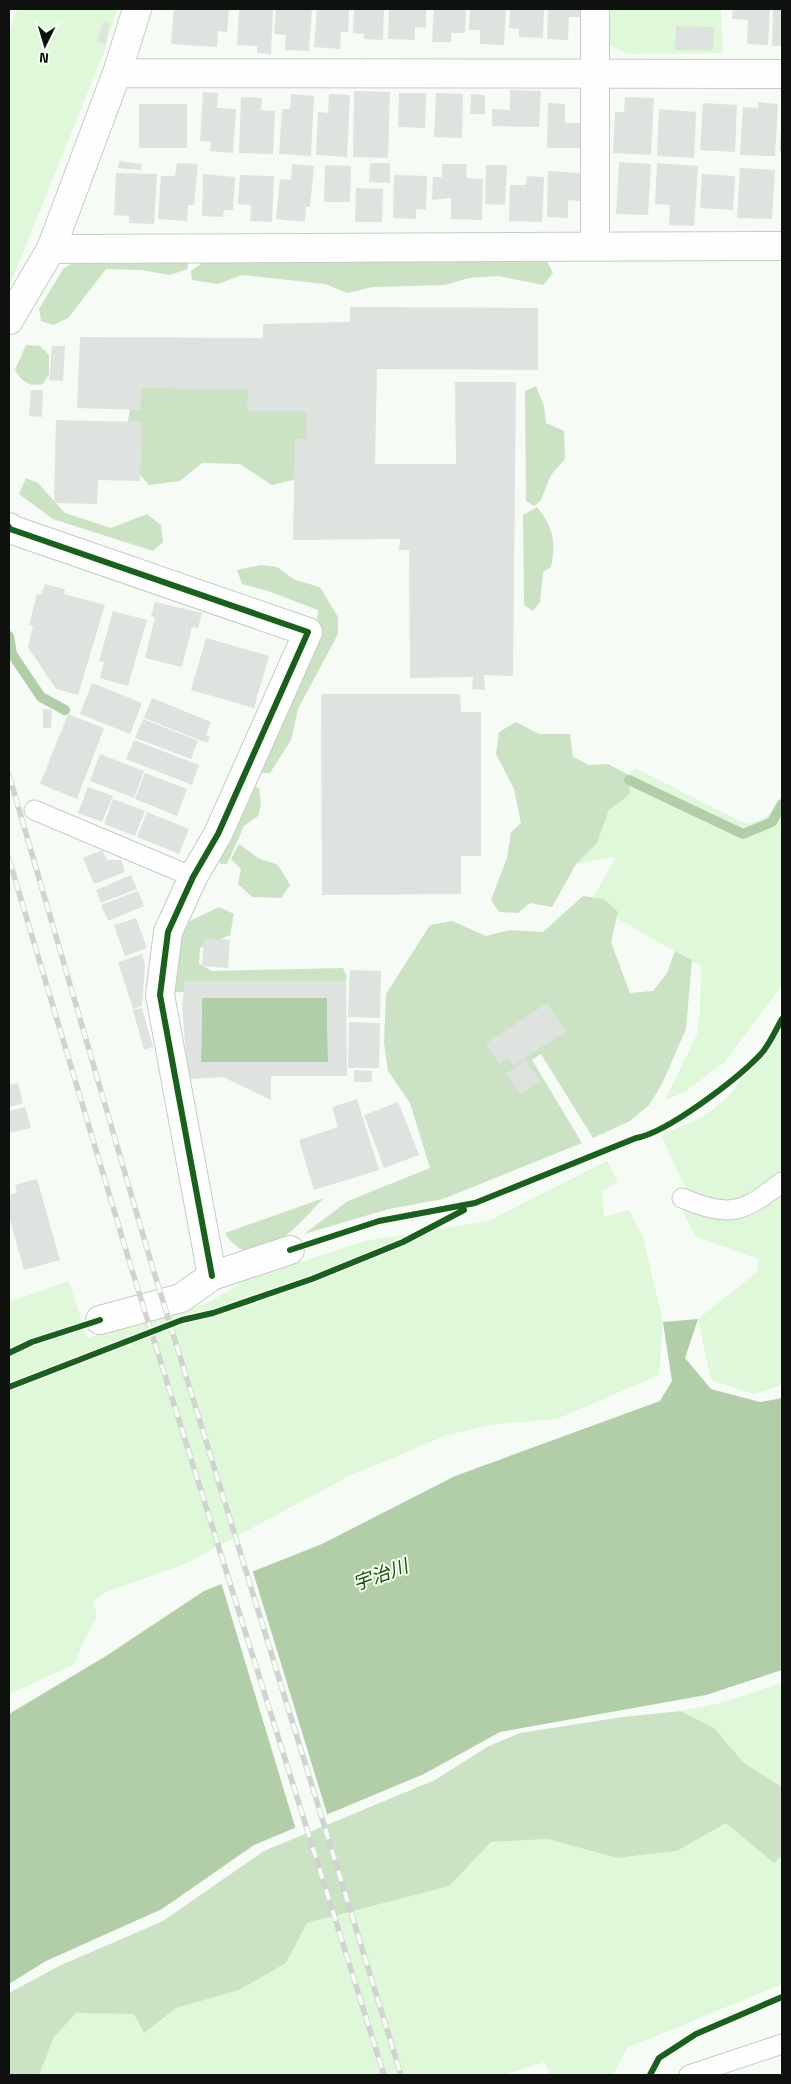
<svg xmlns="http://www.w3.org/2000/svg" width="791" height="2084" viewBox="0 0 791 2084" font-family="'Titillium Web','Noto Sans JP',sans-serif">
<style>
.green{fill:#dff8d9}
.forest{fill:#cbe2c4}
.water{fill:#b1cea9}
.pier{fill:#f6fbf6}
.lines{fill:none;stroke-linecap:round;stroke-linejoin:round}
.stream{stroke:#b1cea9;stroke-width:10}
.building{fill:#dfe3df;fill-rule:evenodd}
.lane-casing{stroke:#c7cbc7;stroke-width:21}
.street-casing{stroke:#c7cbc7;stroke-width:30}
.lane{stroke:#fefefe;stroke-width:19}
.street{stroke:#fefefe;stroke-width:28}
.rail-casing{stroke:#d1d3d1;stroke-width:5.5}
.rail{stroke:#f5fef3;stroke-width:4;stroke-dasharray:11;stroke-linecap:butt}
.cycleway-casing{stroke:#f5fef3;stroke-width:9}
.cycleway{stroke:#1b5e20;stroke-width:6}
.labels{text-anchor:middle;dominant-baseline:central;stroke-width:4;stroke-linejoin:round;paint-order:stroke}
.water-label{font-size:19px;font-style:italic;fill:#21520c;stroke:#f5fef3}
</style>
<rect width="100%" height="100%" fill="#f6fbf6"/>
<!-- green -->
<path class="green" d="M17,9H117L103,55L9,287V33Z
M608,9H721L723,53L627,54L609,44Z
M635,768L744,823C764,824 773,812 782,795V985L725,1062L683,1093L665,1100L697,1034L700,1012L701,966L590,903L616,857L576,864L597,843L609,810L629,794V775Z
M782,1030V1174L735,1203L709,1205L688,1194L661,1135L701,1118L725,1100Z
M607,1161L618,1182L602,1191L604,1217L629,1210L643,1237L663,1322L659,1375L557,1419L489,1425L445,1436L349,1476L187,1563L106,1592L93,1601L97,1616L80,1649L75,1664L9,1694V1302L69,1281L87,1338L208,1303L248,1279L365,1241L488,1221Z
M782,1191V1385L754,1394L711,1380L698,1319L757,1272L758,1259L695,1236L682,1209L694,1208L722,1220L754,1211Z
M779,1684L782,1687V1787L744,1763L714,1728L681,1711L724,1702Z
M726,1823L774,1862L782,1855V1984L627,2048L613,2075H550L545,2062L503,2075H39L54,2037L76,2013L134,2014L144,2033L176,2008L239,1990L286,1963L307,1923L448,1886L491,1842L548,1839L617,1858L677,1851Z"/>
<!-- forest -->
<path class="forest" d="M88,253H187L188,269L170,275L141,270L106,269L68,318L53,325L41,321L39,309L63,269Z
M282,257L546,260L553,273L543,285L498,276L469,278L445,285L373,287L347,293L325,284L242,275L218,284L192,280L191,271L202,263Z
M26,345L40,346L49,355V374L43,384C29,387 22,382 15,370Z
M147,379L253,384L315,410L301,478L272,485L240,464L202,463L180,481L149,485L134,468L126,431L131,404Z
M536,386L544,406L546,423L564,431L565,459L551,475L541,500L534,506L526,501L525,391Z
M26,478L38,483L65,513L111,528L147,514L161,525L163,542L153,551L53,519L19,494Z
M537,507C554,529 556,541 551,567L543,572L540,602L533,611L524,605L523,515Z
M261,565L277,567L295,580L320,587L338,617V634L298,709L291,740L270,773H261L255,767L315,636L318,610L268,591L242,584L237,570Z
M516,722L539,734H570L573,757L589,765L608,764L629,775L630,794L609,810L597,843L576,864L552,907L530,903L518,913L499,912L491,900L507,858L511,832L521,823L514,789L496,754L499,732Z
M247,784L259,788L261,804L258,816L244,826L227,864H221L216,856Z
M239,844L258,858L278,865L290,885L281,898L252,897L238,884L241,869L231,859Z
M583,896L604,899L618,912L611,942L630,993L653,991L667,973L675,951L692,960L686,1029L662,1084L649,1105L630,1121L593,1138L541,1054L532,1060L582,1143L443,1199L389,1209L304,1234L348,1201L430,1168L410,1103L388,1071L384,1043L386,994L430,925L452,921L486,936L510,930L543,932Z
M219,907L234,914L230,935L200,948L199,964L212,971L343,968L347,978L337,990L172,992L177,946L190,921Z
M324,1198C300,1222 254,1281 225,1233Z
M681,1711L714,1728L744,1763L782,1787V1855L774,1863L726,1823L677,1851L617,1858L548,1839L491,1842L449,1886L307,1923L286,1963L239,1990L176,2008L144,2033L134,2014L76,2013L54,2037L39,2075H9V1993L59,1966L163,1921L264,1851L435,1780L487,1747L520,1733L623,1717Z"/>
<!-- water -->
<path class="water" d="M202,998H327L328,1062H201Z
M698,1319L685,1358L711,1389L760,1402L782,1398V1670L706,1695L500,1732L424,1774L254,1845L162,1909L46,1961L9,1984V1714L106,1656L204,1591L322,1544L455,1476L660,1401L672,1381L663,1322Z"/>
<!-- pier -->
<path class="pier" d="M252,1569L328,1817L296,1830L221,1582Z"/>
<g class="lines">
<!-- stream -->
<path class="stream" d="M9,636L12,654L41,697L65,710
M629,780L743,834L772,822L782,804"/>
</g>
<!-- building -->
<path class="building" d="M174,9H229L227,32L218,31L217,47L171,44Z
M239,9H273L271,54L257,53V46L237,45Z
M276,9H312L309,51L285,50L286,35L274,34Z
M317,9H349L348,32H341L340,49L314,47Z
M354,9H384L383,40L364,39V34L353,33Z
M389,9H426V28L415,27V40L388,39Z
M434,9H466L465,33H451V42H432Z
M470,9H506L504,45L480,44V30H469Z
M510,9H544L543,38L519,37V29L509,28Z
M548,9H580V17H569L568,40L547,39Z
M733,9H770L768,45L747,44L748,20L732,19Z
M773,9H782V46H772Z
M103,22L110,24L105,44L97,42Z
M676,26L714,27L713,50H675Z
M510,90L541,91L539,127L492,126V109L510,110Z
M354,91L390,92L388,158L353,157Z
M203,92L218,93L217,108L236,109L233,153L210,151L211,142L200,141Z
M399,93H426L425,128L398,127Z
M436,93L463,94L462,138L434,137Z
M291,94L314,96L311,156L279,154L282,109H290Z
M329,94L350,95L347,157L316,155L318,112L328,113Z
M471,94L485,95V114H470Z
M241,97L262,98L261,110L275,111L273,154L239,153Z
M625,97L654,98L651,155L613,153L615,112H624Z
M758,102L778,104L775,156L740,155L743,107L758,108Z
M548,103L565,104V123H581L580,148H547Z
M703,103L737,105L735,152L700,150Z
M139,104H187V148H139Z
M659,109L696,112L694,158L657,156Z
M781,131L782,132V151H779Z
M119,161L142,164L141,170L118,168Z
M619,162L651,164L648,215L616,214Z
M177,163L198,164L194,205H188L187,221L158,219L161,176H175Z
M370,163H390V183L369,182Z
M657,163L698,166L694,226L669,225L670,205L655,204Z
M292,164L314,166L310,207H306L305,222L276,219L280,179L291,180Z
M442,164H467L466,178L483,179L482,220L451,219V198L432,200L433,177H442Z
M325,165L351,166L350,202H324Z
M486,165H507L505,205L485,204Z
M740,168L775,170L772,219L737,218Z
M548,171L581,173L580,201L568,200V218L547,217Z
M116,173L157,174L154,224L129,223V216L114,215Z
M203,174L235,177L233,210H224L223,217L202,216Z
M702,174L735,176L733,210L700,208Z
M240,175L274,176L272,222L250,221L251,205L238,204Z
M394,175L427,176L426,210L416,209V219L393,218Z
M527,176L544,177L542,222L509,221L510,185H526Z
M356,188L383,189L382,222H355Z
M350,307L538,308V370L377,369L375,464H456L455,382H516L513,676L484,675L485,690L472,689L473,677L410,678L409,550H399L400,539L293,540L295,439H306V411H247L248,390L142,388L140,410L77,408L80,337L263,338V324L350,322Z
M52,346H65L63,381L49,380Z
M31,390H43L42,417L29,416Z
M56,420L142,422L140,481L98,480L97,504L54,503Z
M45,584L65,589L64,594L105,605L78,695L56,689L28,647L33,626L29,625L37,594L41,595Z
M155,602L202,613L198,628L192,627L182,667L145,658L155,617L151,616Z
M113,611L147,620L128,686L100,678L104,662L99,661Z
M206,638L269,656L254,708L191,690Z
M92,683L142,703L130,734L80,714Z
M321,694H460L461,712H481V856H461V894L322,895Z
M152,698L211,722L206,735L210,737L207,743L144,718Z
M43,709L52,710L51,728H43Z
M68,714L104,728L77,799L40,784Z
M143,719L198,741L191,759L135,738Z
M134,740L199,765L192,785L126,759Z
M100,754L144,771L134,798L90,781Z
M145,773L187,789L177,816L135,799Z
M88,787L113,796L102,822L78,813Z
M113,799L145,811L135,836L104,824Z
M147,812L189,829L179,854L137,837Z
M102,850L107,860H121L125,872L94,884L83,858Z
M131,875L137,889L101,903L96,890Z
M138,891L144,906L108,921L101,905Z
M136,918L147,948L125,956L114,925Z
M204,938L230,940L228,968L202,966Z
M142,954L145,965L142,1006L133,1009L118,962Z
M350,970L381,971L380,1018L348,1017Z
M185,981H346L347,1076H271V1100L223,1077L188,1079L182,1006ZM202,998H327L328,1062H201Z
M547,1003L566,1031L513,1066L508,1058L499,1064L486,1044Z
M142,1008L153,1047L144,1050L133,1010Z
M349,1022L380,1023L379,1068H348Z
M525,1060L540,1080L521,1094L506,1074Z
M354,1070L372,1071V1082H354Z
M18,1083L23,1103L9,1107V1085Z
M357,1099L379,1170L314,1190L299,1140L338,1127L332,1107Z
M398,1102L419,1155L384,1168L364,1115Z
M25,1107L31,1128L9,1133V1111Z
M37,1179L60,1260L24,1270L9,1216V1195L17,1193L15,1185Z"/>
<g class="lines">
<!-- lane casing -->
<g class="lane-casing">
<path id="lane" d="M34,810L193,877
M682,1198C730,1218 743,1213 782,1182
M689,2075L782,2044"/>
</g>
<!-- street casing -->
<g class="street-casing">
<path id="street" d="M117,73L782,74
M595,247V9
M51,249L782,246
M9,320L51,249L117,73L137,9
M9,527L10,529L308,632L218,834L193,877L168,932L160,995L212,1276
M100,1320L181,1298L212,1276L290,1250"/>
</g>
<!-- lane -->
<use href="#lane" class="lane"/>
<!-- street -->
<use href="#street" class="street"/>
<!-- rail casing -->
<g class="rail-casing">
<path id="rail" d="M9,775L150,1259L401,2075
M9,859L131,1267L384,2075"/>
</g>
<!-- rail -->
<use href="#rail" class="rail"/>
<!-- cycleway casing -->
<g class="cycleway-casing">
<path id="cycleway" d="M9,527L10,529L308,632L218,834L193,877L168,932L160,995L212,1276
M290,1250L379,1221L475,1203L636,1138C667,1133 737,1079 760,1055C769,1046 775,1031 782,1019
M9,1353L32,1342L100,1320
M9,1387L182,1320L213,1313L312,1279L403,1242L464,1210
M650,2075L659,2058L696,2034L782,1997"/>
</g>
<!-- cycleway -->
<use href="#cycleway" class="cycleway"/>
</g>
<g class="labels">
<!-- water labels -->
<g class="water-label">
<text transform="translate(380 1574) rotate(-20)">宇治川</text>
</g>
</g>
<!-- border -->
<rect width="791" height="2084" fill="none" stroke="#0e110e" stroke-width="20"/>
<!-- north arrow -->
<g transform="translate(45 45) rotate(185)" stroke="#f5fef3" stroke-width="4" paint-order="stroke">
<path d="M0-4L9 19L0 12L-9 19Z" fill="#0e110e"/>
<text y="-8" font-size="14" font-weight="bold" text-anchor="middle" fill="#0e110e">N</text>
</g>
</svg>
